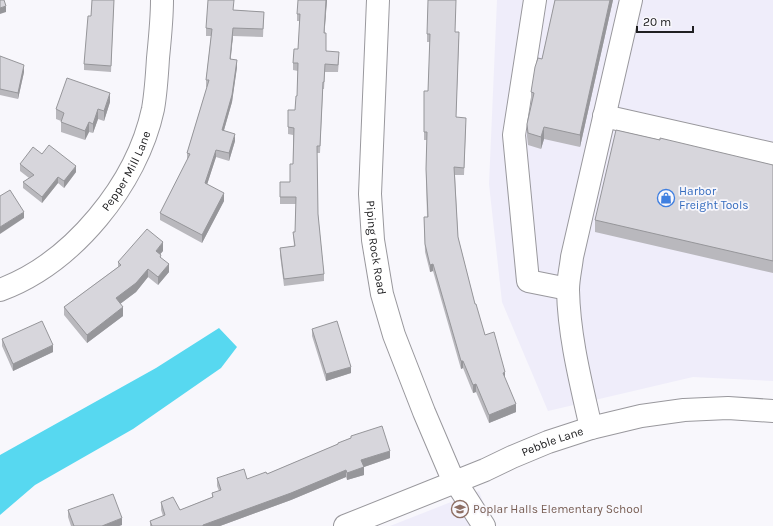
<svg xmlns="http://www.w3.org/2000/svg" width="773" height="526" viewBox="0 0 773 526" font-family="Karla,sans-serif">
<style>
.built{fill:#efedfa}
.water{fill:#57d8f0}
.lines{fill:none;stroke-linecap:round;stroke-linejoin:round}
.minor-casing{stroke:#99989d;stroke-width:24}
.minor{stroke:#fff;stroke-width:22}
.wall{fill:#b9b8bd}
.shaded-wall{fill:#96969a}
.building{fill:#d7d6dc;stroke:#96969a}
.labels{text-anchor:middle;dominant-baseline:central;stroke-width:3.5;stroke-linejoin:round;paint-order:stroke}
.street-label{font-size:12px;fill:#202022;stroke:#f8f7fc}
.shop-label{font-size:12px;fill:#366cbe;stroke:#f8f7fc;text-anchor:start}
.education-label{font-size:12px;fill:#785e54;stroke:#f8f7fc;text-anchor:start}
</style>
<rect width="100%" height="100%" fill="#f8f7fc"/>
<!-- built -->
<path class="built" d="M497,0H773V381L693,377L548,411L502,302L489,184Z
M479,491L492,526H390Z"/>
<!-- water -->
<path class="water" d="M219,328L237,347L221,368L133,429L35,485L0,515V455L156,368Z"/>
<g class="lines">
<!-- minor casing -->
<g class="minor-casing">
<g id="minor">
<path id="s1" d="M378,0L370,194L373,240L382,294L394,335L424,412L450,473L484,526"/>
<path d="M535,0L514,135L528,281L568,289"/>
<path d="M604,116L773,154"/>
<path id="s2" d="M0,290C73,263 137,184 153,109C156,92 157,75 158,58C160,38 162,19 162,0"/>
<path d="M591,428C581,383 569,337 568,290C568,279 571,267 572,257L631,0"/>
<path id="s3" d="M345,526L485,470L512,457L548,442L591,428L641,416L684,410L728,408L773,411"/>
</g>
</g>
<!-- minor -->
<use href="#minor" class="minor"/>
</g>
<!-- wall -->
<path class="wall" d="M92,0H114L111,72L84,70V64L91,16Z
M327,0L324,33L326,41V51L339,60L338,72H325L324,89H323L320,153H317L318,214L324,274V281L284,286L280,255V248L294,246L293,232H295L296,204H280V182H290L293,164V135L288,134V127L295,110L297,96L298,71L293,70V63L298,49L300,21H297V14Z
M555,0H613L580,147L544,139L541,149L528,145L527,136V124L531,103V92L542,59Z
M234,10L264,12L263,37L233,36L230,59L237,67L232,102L224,130L235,141L229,161L216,157L207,184L224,201L202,243L160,220V213L187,161V153L207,87H206V80L211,36H206V28Z
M455,32L459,40L456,117L466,125L464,175H455L458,237L475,304L485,335L505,379L516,412L489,423L476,392L473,393L463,368L461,369L433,271L430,272L425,252L424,217H427L426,176L427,140H424V105L428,91L430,42H427V34Z
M0,56L24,72L18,99L0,95Z
M110,102L104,121L98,119L93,133L89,132L85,140L61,132V121L56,119V109Z
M660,140L773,165V273L595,232V220Z
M42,154L76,172L64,188L58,183L42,203L23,188V182L29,178L20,171V164Z
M163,251L160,254L161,258L169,272L158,285L148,277L136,292L120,304L123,316L87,343L64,315V307L118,267V262Z
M312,329L351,373L326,381L312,336Z
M2,339L53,352L13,371L2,346Z
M351,436L390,458L364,467V475L347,480L346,477L291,500L220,526H150V521L163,516L161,510V502L180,510L212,497V493L219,491L217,486V478L247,479L267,474L338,444V443L351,438Z
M68,510L122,525L119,526H71L68,517Z"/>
<!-- shaded-wall -->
<path class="shaded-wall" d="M326,0H327L324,40V33Z
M610,0H613L580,147V135Z
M6,6V12L0,14V8Z
M233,28V36L230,66V59Z
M237,60V67L232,102L222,137V130Z
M24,65V72L18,99V93Z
M110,93V102L104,121V111Z
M98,109V119L93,133V124Z
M89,122V132L85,140V131Z
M544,127V139L541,149V137Z
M235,134V141L229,161V153Z
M216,150V157L205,191V183Z
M76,166V172L64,188V181Z
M58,177V183L42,203V197Z
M224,193V201L202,243V235Z
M24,212V218L0,234V227Z
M163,242V251L156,259V251Z
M169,264V272L158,285V277Z
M433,264V271L430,272V265Z
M148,269V277L136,292L116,307V298Z
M123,307V316L87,343V335Z
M53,345V352L13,371V364Z
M461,361H463V368L461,369Z
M351,367V373L326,381V374Z
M505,372V380L503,373Z
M476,384V392L473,393V385Z
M516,404V412L489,423V415Z
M390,451V458L361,468V460Z
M364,467V475L347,480V473Z
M346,470V477L291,500L220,526H203V525Z
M122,518V525L119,526H102Z"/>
<!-- building -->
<path class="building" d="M0,0H4L6,6L0,8Z
M92,0H114L111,66L84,64L88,16H91Z
M208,0H234L233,10L264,12L263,29L233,28L230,59L237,60L232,95L222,130L235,134L229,153L216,150L205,183L224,193L202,235L160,213L190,154L187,153L209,80H206L212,29L206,28Z
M298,0H326L324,33H326V51L339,52L338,65L325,64L324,82H323L320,146H317L318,214L324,274L284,279L280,248L295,246L293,232H295L296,197H280V182H290V164H293L294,128L288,127V110H295L296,96H297L298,63H293L294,49H298L300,14H297Z
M428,0H456L455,32H459L456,117L466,118L464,168L454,167L458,237L475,304H476L485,335L494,332L505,372L503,373L516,404L489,415L476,384L473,385L463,361H461L433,264L430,265L425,244L424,217H428L426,169L427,132H424V91H428L430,34H427Z
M555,0H610L580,135L544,127L541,137L528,133L527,124L534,93L531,92L535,67L538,58L542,59Z
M0,56L24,65L18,93L0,89Z
M67,78L110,93L104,111L98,109L93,124L89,122L85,131L61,122L64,113L56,109Z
M616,130L660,140V138L773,165V261L595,220Z
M49,145L76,166L64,181L58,177L42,197L23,182L34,175L20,164L33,147L42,154Z
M10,190L24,212L0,227V196Z
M147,229L163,242L156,251L161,255L160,257L169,264L158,277L148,269L136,283L116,298L123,307L87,335L64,307L121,265L118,262Z
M42,321L53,345L13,364L2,339Z
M337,321L351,367L326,374L312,329Z
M382,426L390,451L361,460L364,467L347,473L346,470L291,493L203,525V526H152L150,521L165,515L161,502L173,497L180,510L213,497L212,493L221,490L217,478L244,469L247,479L266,472L267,474L338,444V443L351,438V436Z
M113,494L122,518L102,526H74L68,510Z"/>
<!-- icons -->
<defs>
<g id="shop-ring" transform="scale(0.9)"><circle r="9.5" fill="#f8f7fc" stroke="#3f7fe0" stroke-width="1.5"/><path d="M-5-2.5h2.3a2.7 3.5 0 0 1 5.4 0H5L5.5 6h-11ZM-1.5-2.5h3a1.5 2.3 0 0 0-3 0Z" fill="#3f7fe0"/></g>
<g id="school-ring" transform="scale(0.9)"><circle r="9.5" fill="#f8f7fc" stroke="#8d6e63" stroke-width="1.5"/><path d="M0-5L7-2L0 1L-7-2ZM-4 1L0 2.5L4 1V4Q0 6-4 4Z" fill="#8d6e63"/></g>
</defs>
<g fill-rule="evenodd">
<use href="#shop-ring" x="666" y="198"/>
<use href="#school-ring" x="460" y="509"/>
</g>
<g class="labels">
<!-- street labels -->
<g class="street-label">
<text stroke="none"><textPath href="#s2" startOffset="178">Pepper Mill Lane</textPath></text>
<text stroke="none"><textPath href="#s1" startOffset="248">Piping Rock Road</textPath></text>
<text stroke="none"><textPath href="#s3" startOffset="224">Pebble Lane</textPath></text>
</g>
<!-- shop labels -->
<g class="shop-label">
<text x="679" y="191">Harbor<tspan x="679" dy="14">Freight Tools</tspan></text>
</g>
<!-- education labels -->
<g class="education-label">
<text x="473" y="509">Poplar Halls Elementary School</text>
</g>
</g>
<!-- scale -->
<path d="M637 26v6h56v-6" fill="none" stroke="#202022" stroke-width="2"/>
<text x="643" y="26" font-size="12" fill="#202022" stroke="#f8f7fc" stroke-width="3" paint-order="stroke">20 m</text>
</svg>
